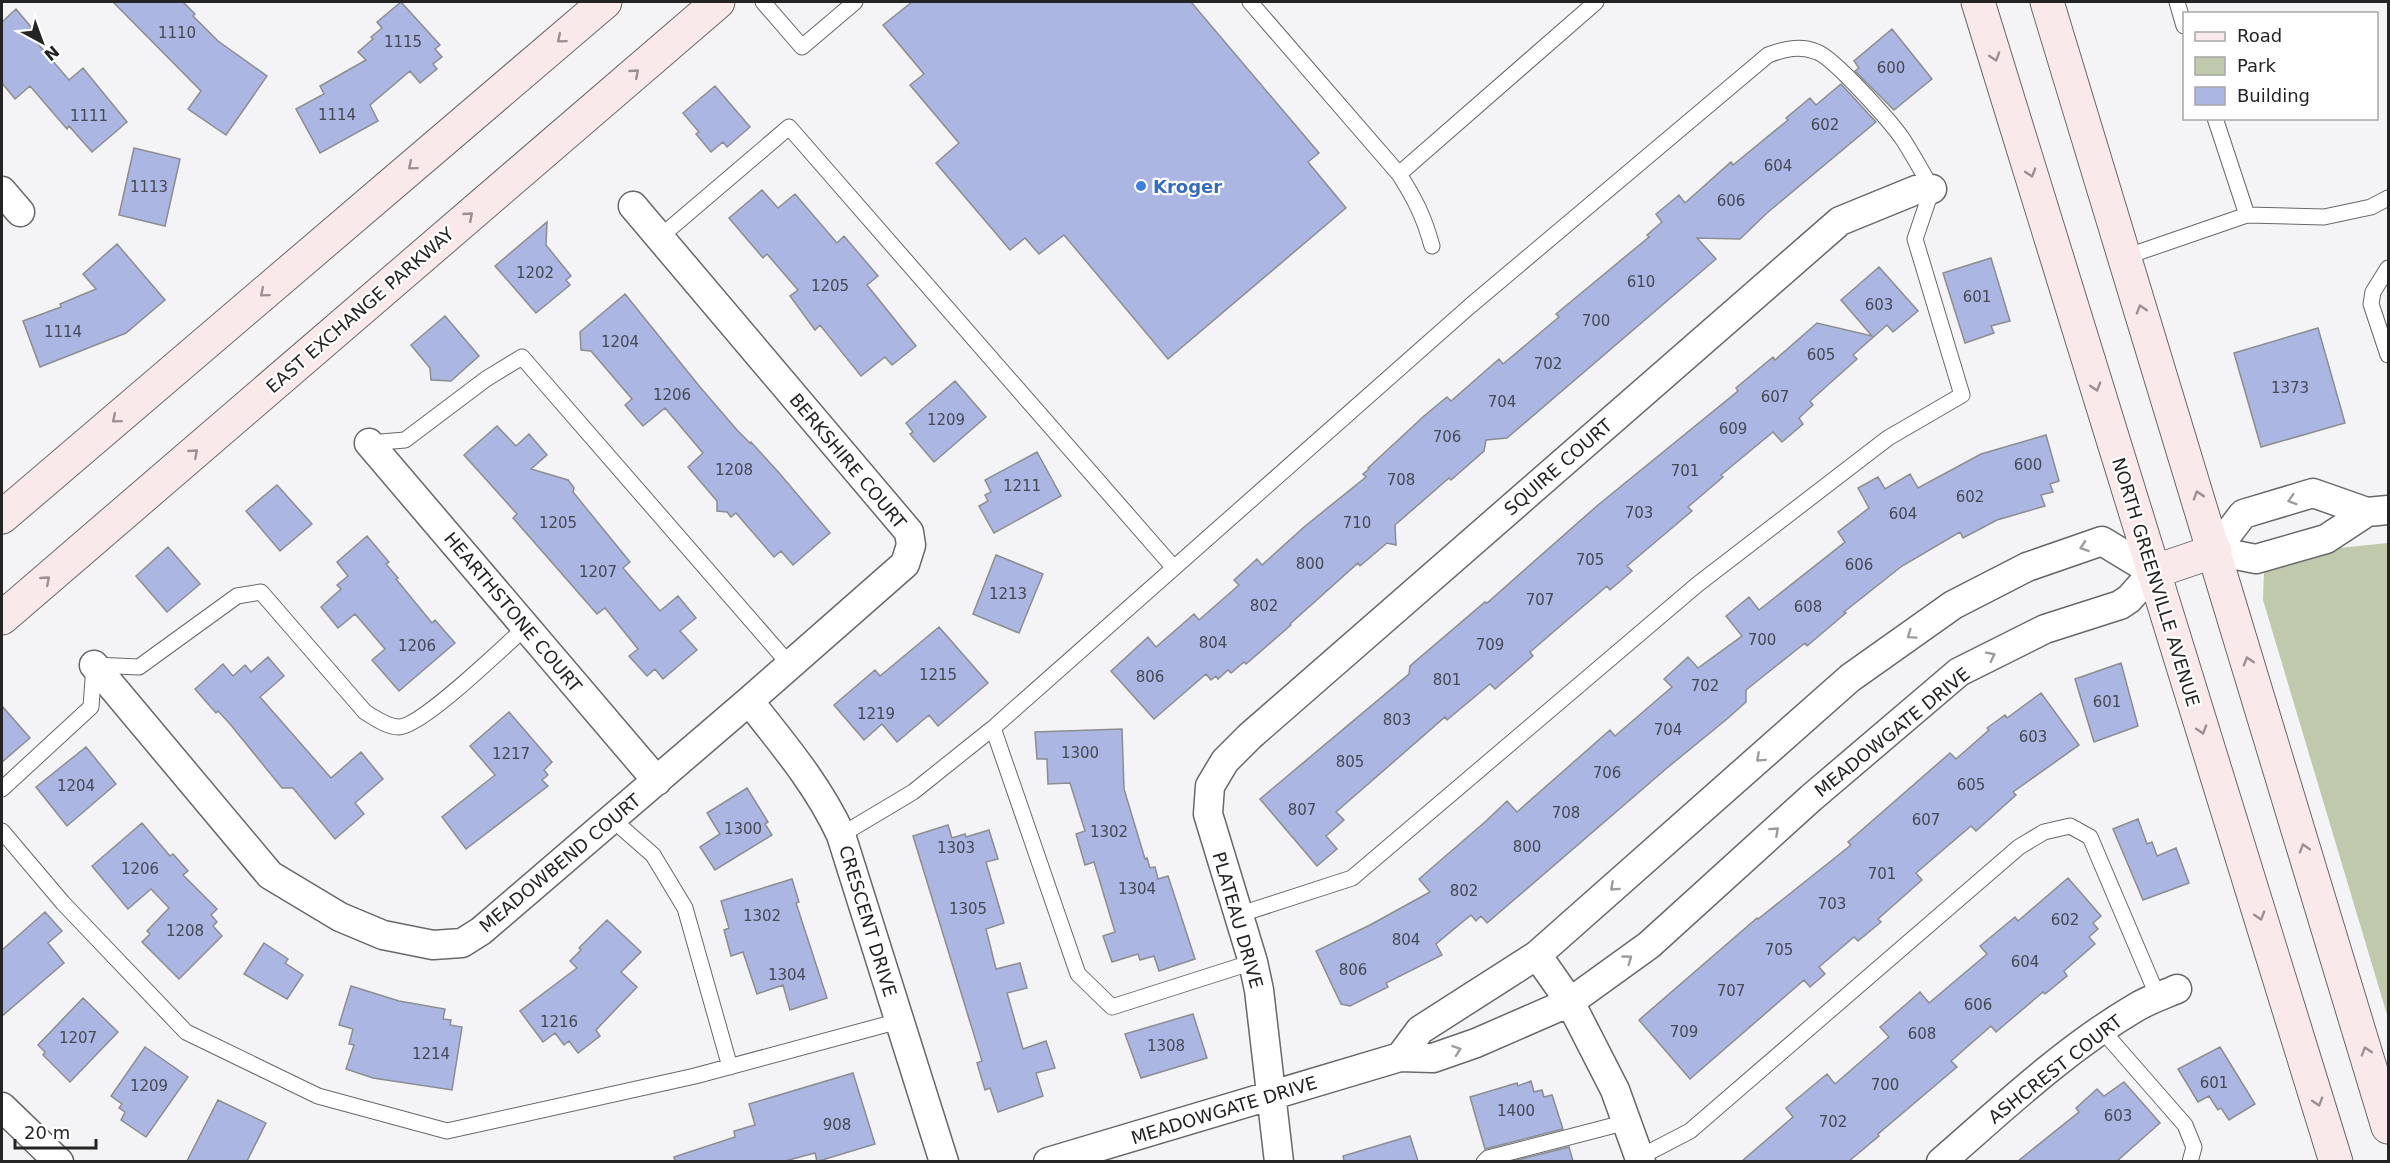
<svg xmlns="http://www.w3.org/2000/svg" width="2390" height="1163" viewBox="0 0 2390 1163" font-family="'DejaVu Sans',sans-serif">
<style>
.green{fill:#c0c9ab}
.building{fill:#abb6e3;stroke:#8c8d8f;stroke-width:1.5}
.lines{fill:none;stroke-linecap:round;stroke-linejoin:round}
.lane-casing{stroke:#68686b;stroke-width:17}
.street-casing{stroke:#68686b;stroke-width:31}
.secondary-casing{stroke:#68686b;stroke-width:35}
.lane{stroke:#fff;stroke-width:15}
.street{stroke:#fff;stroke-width:28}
.secondary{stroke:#fae9eb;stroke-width:33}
.oneway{stroke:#9a9092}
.oneway2{stroke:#9c9c9d}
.shop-dot{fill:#3f7fe0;stroke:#fff;stroke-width:2}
.labels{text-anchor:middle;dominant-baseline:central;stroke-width:4.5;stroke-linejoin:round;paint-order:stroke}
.number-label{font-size:15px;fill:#464854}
.shop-label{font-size:18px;font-weight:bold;fill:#366cbe;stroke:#fff;text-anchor:start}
.street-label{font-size:18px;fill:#242425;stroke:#fff}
</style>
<rect width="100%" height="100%" fill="#f4f4f7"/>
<!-- green -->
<path class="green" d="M2388,543V1018L2263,600L2264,571L2329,549Z"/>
<!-- building -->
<path class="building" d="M113,2H183L195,14L193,16L218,41L267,76L226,135L188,109L201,91Z
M401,2L440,45L435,49L442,57L433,64L437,69L420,83L410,71L370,105L378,121L320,153L296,109L324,94L320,86L366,60L358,52L373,39L371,37L382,28L377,22Z
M912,2H1191L1319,153L1308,162L1346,208L1168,359L1064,235L1039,254L1025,238L1010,250L936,163L959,143L910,85L924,74L883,25Z
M16,9L31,27L27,31L69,80L83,68L127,122L92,152L69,126L67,129L30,86L15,99L2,83V22Z
M1892,29L1932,79L1894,110L1855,71L1859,68L1854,61Z
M1841,84L1876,122L1767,213L1740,239L1697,238L1716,259L1507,438L1486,440L1484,451L1451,480L1449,478L1395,525L1396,545L1387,543L1360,566L1358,563L1290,624L1291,625L1246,664L1244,662L1231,673L1228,670L1218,679L1216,676L1211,680L1206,674L1154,719L1111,671L1148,637L1156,647L1194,614L1199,620L1239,585L1234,580L1257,559L1262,565L1304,527L1366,477L1363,474L1369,469L1368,468L1424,416L1447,397L1451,401L1499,359L1503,364L1559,317L1556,314L1649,237L1647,235L1662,222L1656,214L1679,195L1685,203L1731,162L1733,165L1788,120L1786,118L1810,98L1816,105Z
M715,86L750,127L727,147L723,142L711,152L696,134L699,132L683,113Z
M134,148L180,159L165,226L119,215Z
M762,190L778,208L795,194L837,243L844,236L878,276L867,285L916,346L892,365L885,357L861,376L820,325L815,330L790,296L798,290L767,254L763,258L729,218Z
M547,222L546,245L571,276L566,280L570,285L536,313L495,266Z
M117,244L165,300L126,333L40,367L23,321L61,307L60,304L96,289L83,274Z
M1991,258L2010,321L1991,326L1994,333L1965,343L1943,273Z
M1879,267L1918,311L1893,332L1887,325L1853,355L1857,359L1810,401L1813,405L1799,418L1803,424L1782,442L1773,432L1721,475L1723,477L1688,507L1692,511L1627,566L1632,571L1610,590L1607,586L1530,652L1533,656L1495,689L1490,684L1447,720L1445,717L1336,812L1344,820L1326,836L1337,849L1317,866L1260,799L1409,674L1410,666L1485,602L1487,603L1598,505L1738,391L1736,388L1773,357L1775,360L1817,323L1872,336L1841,300Z
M625,294L700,387L737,430L750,443L751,442L780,474L830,533L793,565L781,551L774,557L736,513L731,517L727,512L717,511V501L688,467L703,453L665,408L643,426L625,405L632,399L591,351L581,350L580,332Z
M445,316L479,356L451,381L431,380L430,368L411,345Z
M2318,328L2345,423L2261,447L2234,353Z
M955,381L986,417L934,462L910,434L913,432L906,423Z
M497,426L516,446L529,434L547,455L531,469L568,480L574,488L573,492L630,562L623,568L660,611L678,596L696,618L680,631L697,650L663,679L655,669L647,676L629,656L638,649L605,608L597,614L513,518L517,514L464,455Z
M2046,435L2059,481L2050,484L2053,492L2041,495L2045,506L1997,520L1963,538L1960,532L1902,566L1844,612L1846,613L1807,646L1805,643L1746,690V702L1727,719L1667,768L1487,923L1481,916L1476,921L1471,915L1436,944L1442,955L1386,983L1388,987L1350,1006L1341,1004L1316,951L1370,925L1430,892L1419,879L1486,821L1507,801L1517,812L1610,730L1615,736L1672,687L1664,679L1688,657L1698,668L1742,636L1726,616L1749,597L1759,610L1845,542L1838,532L1869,508L1858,488L1878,477L1885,489L1910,474L1918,488L1981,454Z
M1037,452L1061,496L994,533L979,506L988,501L985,495L991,492L985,480Z
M277,485L312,524L280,551L246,511Z
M367,536L389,562L386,564L398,578L396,579L432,623L435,620L455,643L399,691L372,660L385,649L355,614L338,628L321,607L341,589L337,585L348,576L337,562Z
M168,547L200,584L167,612L136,576Z
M996,555L1043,574L1019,633L973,614Z
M939,627L988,683L938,726L929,715L897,742L882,724L864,740L834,705L875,670L880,676Z
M268,657L284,676L260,697L331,778L361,752L383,779L355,803L364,814L335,839L293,788H282L230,724L218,711L216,713L195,689L223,664L233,676L245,665L251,672Z
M2121,663L2138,726L2094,742L2075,679Z
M2041,693L2079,745L2013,792L2016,795L1976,831L1971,826L1916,873L1922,880L1878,919L1881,922L1858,941L1854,937L1819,967L1825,974L1810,987L1804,980L1690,1079L1639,1020L1757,918L1758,919L1851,845L1848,842L1950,753L1956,759L1989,730L1987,728L2005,715L2007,718Z
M2,706L30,738L2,762Z
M509,712L552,762L544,770L548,775L542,780L548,786L466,849L442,817L495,775L470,746Z
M1122,729L1124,789L1145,859L1147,858L1150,868L1155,867L1158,879L1168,876L1195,959L1159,971L1154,956L1140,960L1138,954L1112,962L1103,936L1115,932L1094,862L1085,865L1076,834L1085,831L1070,783L1048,784L1047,759H1037L1035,732Z
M86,747L116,784L67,826L36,787Z
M747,788L768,822L765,824L772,835L715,870L700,847L720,834L707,813Z
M2138,819L2147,844L2152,842L2157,856L2176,848L2189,883L2143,900L2113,829Z
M142,823L170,856L173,854L188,871L183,875L217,909L211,915L217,922L213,926L222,936L179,979L142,942L150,934L147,931L169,908L151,889L128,909L92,866Z
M948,825L952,838L965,834L966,837L989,830L998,859L986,862L1004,923L986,929L996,969L1020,963L1027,988L1007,993L1023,1049L1046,1041L1055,1068L1036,1073L1043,1096L998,1112L990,1088L985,1090L977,1063L982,1061L913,836Z
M2068,878L2101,916L2093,923L2098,929L2089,937L2095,944L2064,971L2067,976L2045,994L2043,992L1996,1032L1991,1026L1951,1061L1957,1067L1878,1134L1879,1136L1849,1161H1742L1793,1117L1786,1108L1827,1074L1835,1084L1889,1037L1880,1027L1920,992L1929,1003L1987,954L1980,946L2015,917L2018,921Z
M792,879L799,902L796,903L827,998L790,1010L783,985L757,994L743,952L731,956L724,930L729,928L721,901Z
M45,912L62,931L48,943L64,963L2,1016V950Z
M607,920L641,952L621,972L637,987L596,1030L600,1036L578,1053L569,1041L564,1045L555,1033L543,1042L520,1011L577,968L570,961L581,950L579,948Z
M264,943L288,959L285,963L303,975L287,999L244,974Z
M351,986L399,1001L445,1009L443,1019L451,1020L450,1025L462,1027L452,1090L373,1078L346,1069L354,1045L349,1044L353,1029L339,1025Z
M83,998L118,1032L70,1082L43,1055L45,1052L38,1045Z
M1193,1014L1207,1058L1141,1078L1125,1034Z
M145,1047L188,1077L146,1137L121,1120L125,1112L119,1108L122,1104L111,1096Z
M2220,1047L2255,1104L2229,1120L2221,1108L2218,1110L2209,1096L2198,1102L2178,1069Z
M853,1073L875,1144L819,1161H817L815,1153L785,1161H675L674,1157L735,1137L734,1131L755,1125L749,1104Z
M1531,1081L1534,1092L1542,1090L1544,1097L1552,1095L1563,1129L1485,1149L1470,1097L1517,1083L1518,1086Z
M2124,1082L2160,1123L2117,1161H2018L2079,1112L2076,1108L2097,1089L2104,1096Z
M218,1100L266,1123L247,1161H187Z
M1410,1136L1418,1161H1344L1343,1156Z
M1569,1147L1573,1161H1513Z"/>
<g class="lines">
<!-- lane casing -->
<g class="lane-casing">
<path id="lane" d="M763,2L802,47L855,2
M1250,2L1399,174C1415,199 1424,217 1432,246
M2177,2L2184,26
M2215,118L2247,215
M1399,174L1596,2
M660,237L789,127L1174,568
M2125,257L2247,215L2324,217L2371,207L2388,198
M2388,268L2373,292L2371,304L2388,355
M369,443L405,440L486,379L522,357L790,665
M993,728L1078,974L1112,1007L1253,962
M2,789L91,707L94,665L139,667L237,596L261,592L365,712C375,718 387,727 399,727C423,726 504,646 526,627
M612,819L653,855L685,908L730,1067
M2,831L63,903L186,1032L318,1096L447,1131L695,1076L899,1021
M841,835L913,792L993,728L1470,306L1768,55C1784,49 1800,45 1817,52C1834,58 1893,124 1904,141C1914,157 1923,173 1932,189L1915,239L1962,395L1888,438L1698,584L1352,878L1238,915
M2102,1030L2185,1125L2194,1147L2190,1162
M1640,1157L1690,1131L2019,847L2044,832L2070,826L2090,837L2158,997
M1484,1162L1488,1158L1627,1122"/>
</g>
<!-- street casing -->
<g class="street-casing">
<path id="street" d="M2,191L20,212
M369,443L657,781
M2367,512L2326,539L2256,559L2215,551L2243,514L2313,493L2367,512L2388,510
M94,665L270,875L340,917L383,935L433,945L462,943L481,931L749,701L905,564L911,545L909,532L633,206
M749,701C783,744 818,785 841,835L944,1162
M1537,955L1570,1002L1615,1090L1641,1162
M2,1107L59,1162
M1048,1162L1400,1057L1433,1058L1476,1043L1570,1002L1649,945L1811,798L1959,672L2045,629L2120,605L2129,599L2153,572L2102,541L2027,567L1953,605L1850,678L1537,955L1420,1030L1400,1057
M1279,1162L1259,990L1253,962L1208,814L1210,786L1225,761L1250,736L1840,221L1916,190L1932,189
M1941,1162C2003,1108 2064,1050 2135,1008C2148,1000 2163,995 2177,989"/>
</g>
<!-- secondary casing -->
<g class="secondary-casing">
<path id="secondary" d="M1978,2L2336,1162
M2047,2L2388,1127
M2,517L605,2
M2153,572L2215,551
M2,618L718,2"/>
</g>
<!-- lane -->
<use href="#lane" class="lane"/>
<!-- street -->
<use href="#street" class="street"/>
<!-- secondary -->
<use href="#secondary" class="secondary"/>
</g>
<!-- one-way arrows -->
<defs><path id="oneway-chevron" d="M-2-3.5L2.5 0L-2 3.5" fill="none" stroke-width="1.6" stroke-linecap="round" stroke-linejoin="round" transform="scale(1.5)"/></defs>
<g class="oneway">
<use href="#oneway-chevron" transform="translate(561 39) rotate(140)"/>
<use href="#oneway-chevron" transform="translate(1995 57) rotate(73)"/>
<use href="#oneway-chevron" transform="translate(635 73) rotate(-41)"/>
<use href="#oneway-chevron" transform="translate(412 166) rotate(140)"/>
<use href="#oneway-chevron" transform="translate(2031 173) rotate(73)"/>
<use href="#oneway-chevron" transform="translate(469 216) rotate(-41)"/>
<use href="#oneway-chevron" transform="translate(264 293) rotate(140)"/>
<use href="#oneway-chevron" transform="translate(2141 309) rotate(-107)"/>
<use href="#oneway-chevron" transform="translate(2096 387) rotate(73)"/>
<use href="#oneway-chevron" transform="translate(116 419) rotate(140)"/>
<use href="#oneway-chevron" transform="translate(194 453) rotate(-41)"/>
<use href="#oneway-chevron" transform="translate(2198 495) rotate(-107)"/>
<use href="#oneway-chevron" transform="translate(46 580) rotate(-41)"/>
<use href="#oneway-chevron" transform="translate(2248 661) rotate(-107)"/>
<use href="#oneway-chevron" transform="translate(2202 730) rotate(73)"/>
<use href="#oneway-chevron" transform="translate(2304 848) rotate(-107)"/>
<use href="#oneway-chevron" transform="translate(2260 916) rotate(73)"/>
<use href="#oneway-chevron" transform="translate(2366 1051) rotate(-107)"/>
<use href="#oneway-chevron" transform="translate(2318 1102) rotate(73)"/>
</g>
<g class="oneway2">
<use href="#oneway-chevron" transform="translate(2292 500) rotate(163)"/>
<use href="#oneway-chevron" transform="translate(2084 547) rotate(161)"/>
<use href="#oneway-chevron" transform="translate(1911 635) rotate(145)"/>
<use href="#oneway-chevron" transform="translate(1991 656) rotate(-27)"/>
<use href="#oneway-chevron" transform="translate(1760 758) rotate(138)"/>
<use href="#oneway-chevron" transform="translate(1775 831) rotate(-42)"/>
<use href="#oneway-chevron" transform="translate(1614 887) rotate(138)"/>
<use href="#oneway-chevron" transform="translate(1628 959) rotate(-36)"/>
<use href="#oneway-chevron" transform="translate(1457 1050) rotate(-19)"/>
</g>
<!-- markers -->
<circle class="shop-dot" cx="1141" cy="186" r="6"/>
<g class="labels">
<!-- number labels -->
<g class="number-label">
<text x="177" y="33">1110</text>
<text x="403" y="42">1115</text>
<text x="1891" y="68">600</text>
<text x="337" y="115">1114</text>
<text x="89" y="116">1111</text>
<text x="1825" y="125">602</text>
<text x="1778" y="166">604</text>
<text x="149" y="187">1113</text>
<text x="1731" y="201">606</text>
<text x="535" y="273">1202</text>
<text x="1641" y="282">610</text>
<text x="830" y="286">1205</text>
<text x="1977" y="297">601</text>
<text x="1879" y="305">603</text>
<text x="1596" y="321">700</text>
<text x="63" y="332">1114</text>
<text x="620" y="342">1204</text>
<text x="1821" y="355">605</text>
<text x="1548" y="364">702</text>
<text x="2290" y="388">1373</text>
<text x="672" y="395">1206</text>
<text x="1775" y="397">607</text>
<text x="1502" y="402">704</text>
<text x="946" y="420">1209</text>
<text x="1733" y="429">609</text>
<text x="1447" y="437">706</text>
<text x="2028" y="465">600</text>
<text x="734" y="470">1208</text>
<text x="1685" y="471">701</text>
<text x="1401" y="480">708</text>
<text x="1022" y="486">1211</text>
<text x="1970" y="497">602</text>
<text x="1639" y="513">703</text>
<text x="1903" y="514">604</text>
<text x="558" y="523">1205</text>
<text x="1357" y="523">710</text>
<text x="1590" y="560">705</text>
<text x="1310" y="564">800</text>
<text x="1859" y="565">606</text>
<text x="598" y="572">1207</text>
<text x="1008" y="594">1213</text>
<text x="1540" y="600">707</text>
<text x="1264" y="606">802</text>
<text x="1808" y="607">608</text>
<text x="1762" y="640">700</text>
<text x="1213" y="643">804</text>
<text x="1490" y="645">709</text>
<text x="417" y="646">1206</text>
<text x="938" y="675">1215</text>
<text x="1150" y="677">806</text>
<text x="1447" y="680">801</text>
<text x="1705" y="686">702</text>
<text x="2107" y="702">601</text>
<text x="876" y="714">1219</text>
<text x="1397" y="720">803</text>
<text x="1668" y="730">704</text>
<text x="2033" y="737">603</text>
<text x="1080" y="753">1300</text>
<text x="511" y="754">1217</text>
<text x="1350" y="762">805</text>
<text x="1607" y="773">706</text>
<text x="1971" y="785">605</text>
<text x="76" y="786">1204</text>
<text x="1302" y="810">807</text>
<text x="1566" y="813">708</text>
<text x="1926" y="820">607</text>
<text x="743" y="829">1300</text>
<text x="1109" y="832">1302</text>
<text x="1527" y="847">800</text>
<text x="956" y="848">1303</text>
<text x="140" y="869">1206</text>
<text x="1882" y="874">701</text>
<text x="1137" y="889">1304</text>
<text x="1464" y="891">802</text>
<text x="1832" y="904">703</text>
<text x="968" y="909">1305</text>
<text x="762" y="916">1302</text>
<text x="2065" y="920">602</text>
<text x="185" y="931">1208</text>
<text x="1406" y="940">804</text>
<text x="1779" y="950">705</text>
<text x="2025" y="962">604</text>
<text x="1353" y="970">806</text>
<text x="787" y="975">1304</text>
<text x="1731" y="991">707</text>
<text x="1978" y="1005">606</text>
<text x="559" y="1022">1216</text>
<text x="1684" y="1032">709</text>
<text x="1922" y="1034">608</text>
<text x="78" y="1038">1207</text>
<text x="1166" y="1046">1308</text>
<text x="431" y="1054">1214</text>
<text x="2214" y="1083">601</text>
<text x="1885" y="1085">700</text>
<text x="149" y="1086">1209</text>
<text x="1516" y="1111">1400</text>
<text x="2118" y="1116">603</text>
<text x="1833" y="1122">702</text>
<text x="837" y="1125">908</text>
</g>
<!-- shop labels -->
<g class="shop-label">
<text x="1153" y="186">Kroger</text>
</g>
<!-- street labels -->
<g class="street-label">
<text transform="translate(360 310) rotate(-41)">EAST EXCHANGE PARKWAY</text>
<text transform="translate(848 461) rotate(50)">BERKSHIRE COURT</text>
<text transform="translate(1558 467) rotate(-41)">SQUIRE COURT</text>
<text transform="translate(2156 582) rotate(73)">NORTH GREENVILLE AVENUE</text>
<text transform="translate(513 612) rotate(50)">HEARTHSTONE COURT</text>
<text transform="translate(1892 732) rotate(-39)">MEADOWGATE DRIVE</text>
<text transform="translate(560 863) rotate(-40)">MEADOWBEND COURT</text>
<text transform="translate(1238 920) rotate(74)">PLATEAU DRIVE</text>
<text transform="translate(868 921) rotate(73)">CRESCENT DRIVE</text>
<text transform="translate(2055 1069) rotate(-38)">ASHCREST COURT</text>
<text transform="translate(1224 1110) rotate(-17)">MEADOWGATE DRIVE</text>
</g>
</g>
<!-- border -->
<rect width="2390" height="1163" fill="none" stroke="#242425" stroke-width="6"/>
<!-- legend -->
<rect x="2183" y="12" width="195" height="108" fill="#ffffff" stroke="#a7a7a8" stroke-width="1.5"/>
<rect x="2195" y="32" width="30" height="9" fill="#fae9eb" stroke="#a7a7a8" stroke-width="1.5"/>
<text x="2237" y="42" font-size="18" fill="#242425">Road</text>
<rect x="2195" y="57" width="30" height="18" fill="#c0c9ab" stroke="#a7a7a8" stroke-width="1.5"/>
<text x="2237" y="72" font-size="18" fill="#242425">Park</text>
<rect x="2195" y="87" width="30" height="18" fill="#abb6e3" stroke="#a7a7a8" stroke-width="1.5"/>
<text x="2237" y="102" font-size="18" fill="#242425">Building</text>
<!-- north arrow -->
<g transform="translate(42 42) rotate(139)" stroke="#ffffff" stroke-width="4.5" paint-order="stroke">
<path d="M0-4.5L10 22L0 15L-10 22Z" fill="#242425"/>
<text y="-9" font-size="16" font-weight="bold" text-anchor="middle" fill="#242425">N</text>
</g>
<!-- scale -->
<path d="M15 1139v9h81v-9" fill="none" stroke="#242425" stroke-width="3"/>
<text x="24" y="1139" font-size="18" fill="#242425" stroke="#ffffff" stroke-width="4.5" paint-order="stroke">20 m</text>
</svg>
